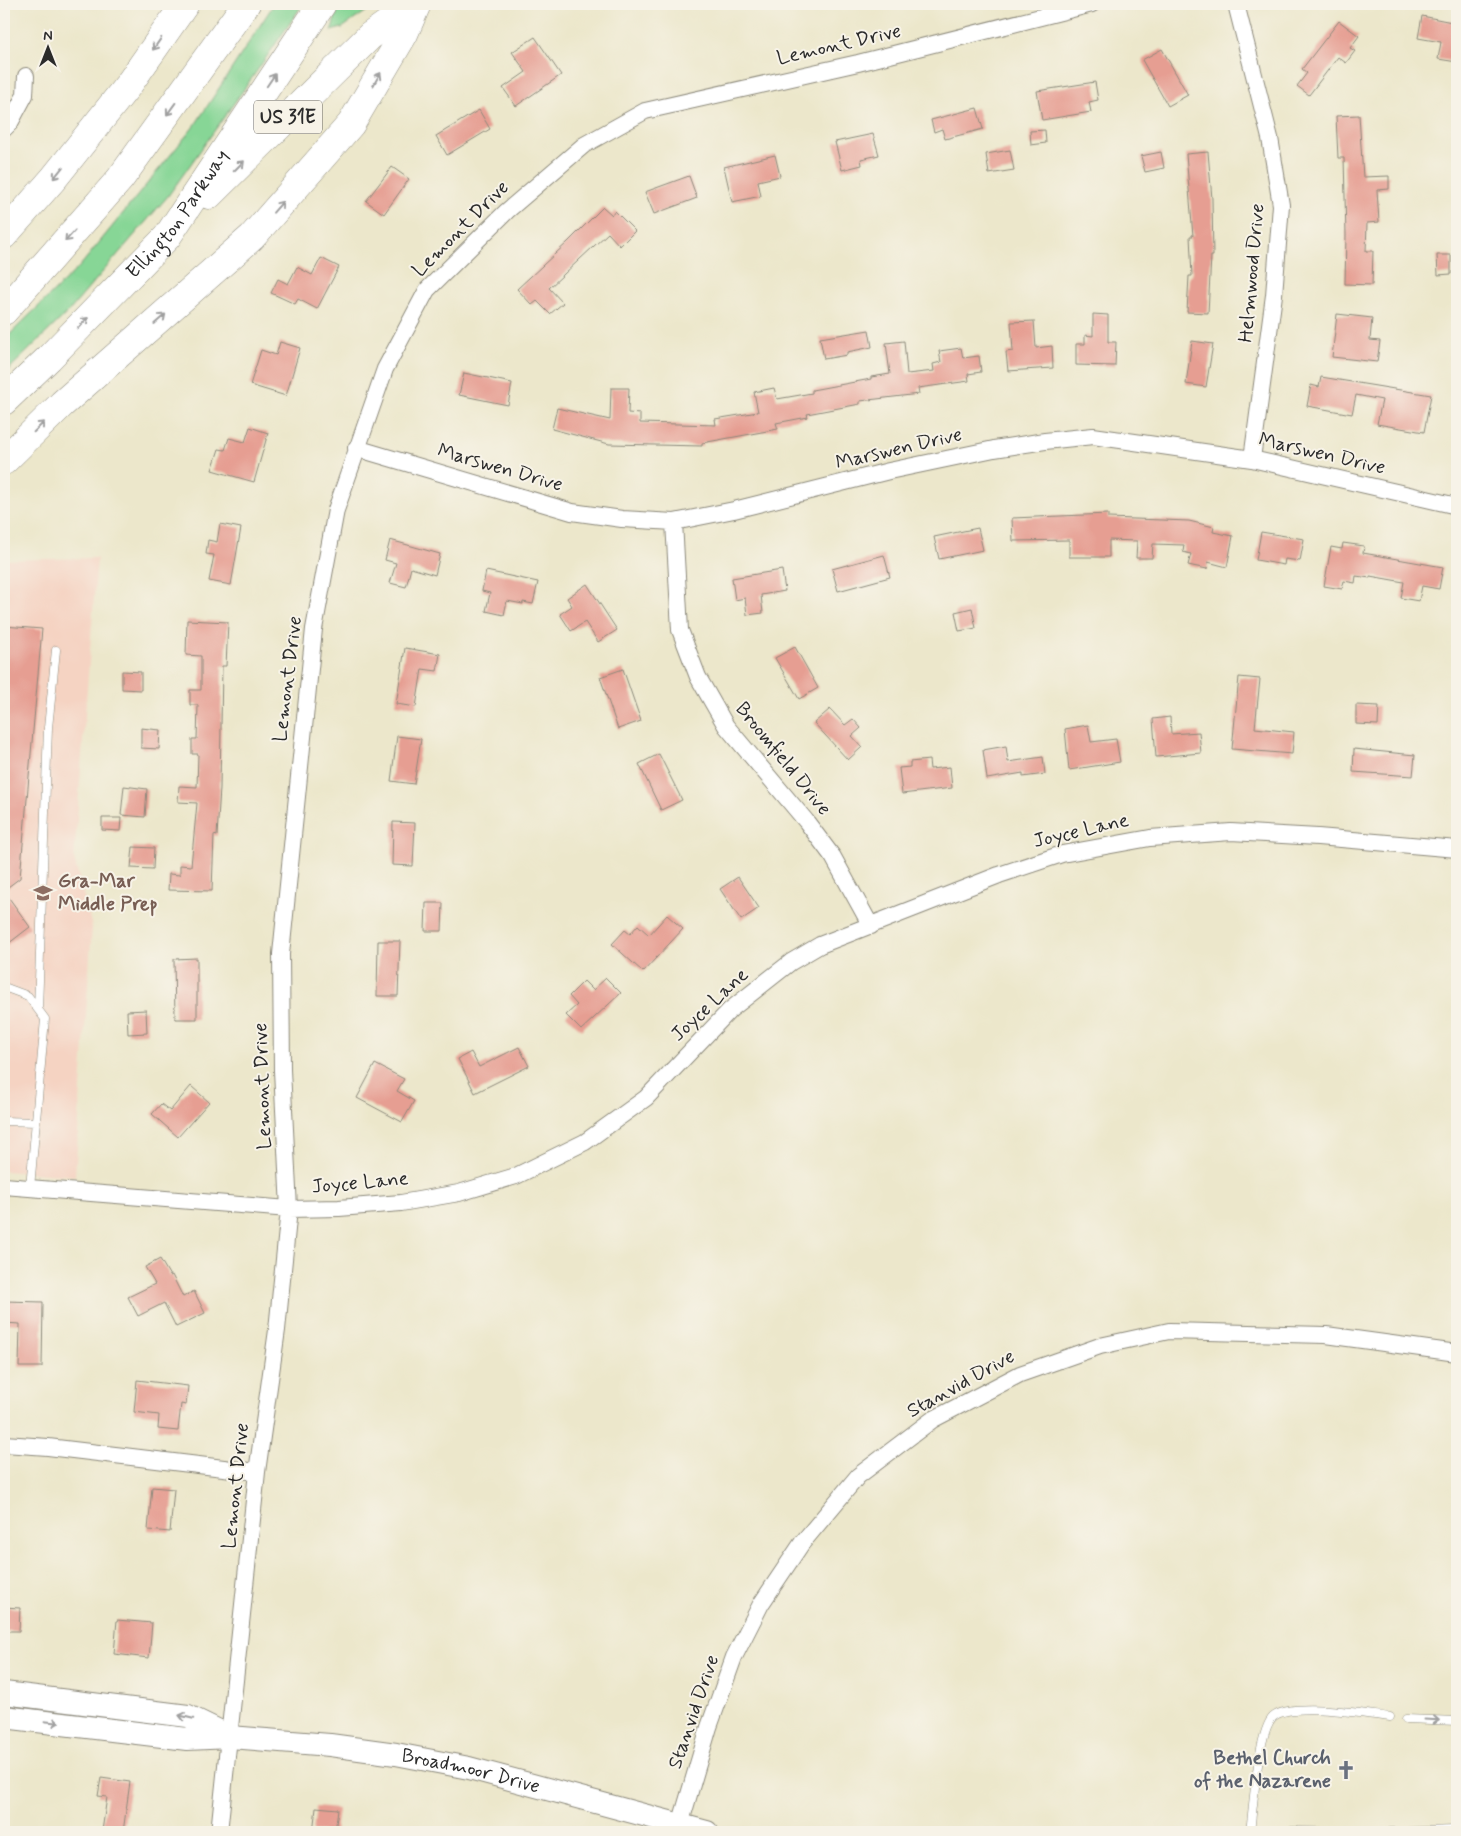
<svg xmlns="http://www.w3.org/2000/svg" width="1461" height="1836" viewBox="0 0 1461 1836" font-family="Mynerve,sans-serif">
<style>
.built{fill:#f5d3c2}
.green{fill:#87d696;stroke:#598060}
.building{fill:#e69e92}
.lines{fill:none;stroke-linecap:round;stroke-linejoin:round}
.lane-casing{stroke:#8c897b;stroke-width:9}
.street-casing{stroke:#8c897b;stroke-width:18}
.secondary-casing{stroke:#8c897b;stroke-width:24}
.highway-casing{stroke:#8c897b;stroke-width:29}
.lane{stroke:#fff;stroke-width:8}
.street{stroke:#fff;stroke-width:16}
.secondary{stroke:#fff;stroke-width:22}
.highway{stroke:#fff;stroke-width:28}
.oneway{stroke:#a0a0a0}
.labels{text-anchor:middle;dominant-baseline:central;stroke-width:4;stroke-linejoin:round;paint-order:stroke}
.shield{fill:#f7f3e8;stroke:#686764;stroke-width:1}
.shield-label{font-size:19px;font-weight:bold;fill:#2b2b2b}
.street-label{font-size:20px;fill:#2b2b2b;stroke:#f7f3e8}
.education-label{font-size:20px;font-weight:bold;fill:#785e54;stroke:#f7f3e8;text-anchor:start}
.worship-label{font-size:20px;font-weight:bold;fill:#5b616d;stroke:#f7f3e8;text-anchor:end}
</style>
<rect width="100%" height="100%" fill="#f7f3e8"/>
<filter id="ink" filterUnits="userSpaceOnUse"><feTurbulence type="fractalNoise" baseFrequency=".02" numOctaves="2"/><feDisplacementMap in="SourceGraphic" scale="10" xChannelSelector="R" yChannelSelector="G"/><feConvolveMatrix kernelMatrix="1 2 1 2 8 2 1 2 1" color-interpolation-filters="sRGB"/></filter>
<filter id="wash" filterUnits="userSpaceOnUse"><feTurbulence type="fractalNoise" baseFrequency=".0096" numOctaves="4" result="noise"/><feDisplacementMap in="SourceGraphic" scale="20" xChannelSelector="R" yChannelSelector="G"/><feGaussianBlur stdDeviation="1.12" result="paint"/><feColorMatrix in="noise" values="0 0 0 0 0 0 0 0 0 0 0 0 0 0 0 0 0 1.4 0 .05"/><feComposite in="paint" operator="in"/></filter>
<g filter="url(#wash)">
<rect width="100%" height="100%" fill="#ece7cb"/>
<!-- built -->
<path class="built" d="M97,558L74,859L92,927L75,1176L4,1171V560Z"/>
<!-- green -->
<path class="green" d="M274,4H303L259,68L168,196L70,310L4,374V340L80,266L195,125Z
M342,4H377L342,28L331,31L338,10Z"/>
<g id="blocks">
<!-- building -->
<path class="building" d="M1422,16L1457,23V62L1438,59L1441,42L1418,38Z
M1339,21L1359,36L1350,48L1355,51L1346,63L1338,57L1309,95L1297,86L1307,73L1302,69Z
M535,37L561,75L516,106L503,88L526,72L512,52Z
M1162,49L1188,95L1168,106L1142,60Z
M1095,82L1098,100L1089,102L1091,112L1042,120L1037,91Z
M977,108L983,129L945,139L942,129L934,132L931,120Z
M479,110L490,129L447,155L436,136Z
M1359,115L1363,177L1389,176V189L1377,190L1379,222L1367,223L1366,251H1373L1372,285L1345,284L1346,235L1344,158H1338L1336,116Z
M1045,130L1046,143L1031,145L1030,131Z
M873,134L879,155L861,159L862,165L842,170L835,142Z
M1010,150L1014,170L989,174L986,154Z
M1161,152L1164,168L1145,172L1141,156Z
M1208,152L1212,199L1213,256H1211L1208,313L1187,312L1189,276H1192L1190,236H1193L1186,154Z
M775,155L780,176L758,181L761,196L732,202L724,167Z
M392,167L409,179L384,214L366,201Z
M689,176L697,198L654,214L645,192Z
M603,207L612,215L615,211L635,231L620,246L608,233L549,288L563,303L550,314L537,301L532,305L517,289L568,242Z
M1437,255H1451V274L1438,275Z
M321,258L339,267L317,309L298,299L295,304L271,293L278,279L288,284L297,267L312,275Z
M1093,314L1108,315V342H1116L1115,366L1076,365V344H1085V335L1093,336Z
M1337,314L1372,318L1370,340L1380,341L1377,362L1332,357Z
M1034,321L1036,348L1052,346L1053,368L1008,371L1006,352L1013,351L1011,322Z
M869,330L872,347L847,352V355L824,359L820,338Z
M904,341L907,374L934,371L933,364L941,362L939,351L961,348L963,358L979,356L981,372L968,374L969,381L918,388L919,394L860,401V404L807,414L808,417L776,423L778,429L702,443V446L609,444L552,429L557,408L610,420L611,388H629L628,413L640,414V423L716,425L715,419L758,412L754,392L774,388L777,399L812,393V390L871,379V377L890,374L886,343Z
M1192,341L1213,344L1206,387L1186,384Z
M280,342L300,348L286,396L250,385L261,350L276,355Z
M464,373L512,383L508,405L459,395Z
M1321,377L1431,395L1424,432L1377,424L1382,400L1356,395L1352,414L1307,406L1311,385L1319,387Z
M250,427L268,433L254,482L212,470L219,449L225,450L229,438L245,442Z
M1108,514V518L1189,521L1214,527L1213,532L1233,536L1227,567L1208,562L1207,569L1188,565L1191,554L1183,552L1184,545L1153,544L1152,558H1136L1137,541L1109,540V557H1069V540L1013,541L1012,518Z
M220,524L241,528L231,585L209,581L214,555L206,554L208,540L217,542Z
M978,528L983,550L939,559L934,537Z
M1261,532L1304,539L1300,561L1285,559L1284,565L1256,560Z
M390,540L440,554L435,575L411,568L406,587L390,583L396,563L385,560Z
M1343,543L1364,546L1363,553L1443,567L1439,589L1422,586L1419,601L1401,598L1404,582L1370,576V578L1356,576L1355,583L1344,581L1342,589L1324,586L1331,547L1342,549Z
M884,555L890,577L838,591L832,569Z
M782,570L785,591L761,595L763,613L747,615L745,598L735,600L732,578Z
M486,571L538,582L533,604L523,602V604L507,601L504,615L486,611L490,593L482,591Z
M587,584L617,630L598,642L585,622L571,631L560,614L572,606L567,598Z
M972,608L976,628L959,631L955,612Z
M187,620L228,622L226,666H222L220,788L217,836L214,835L212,891L168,890L169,874L180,875V865L191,866L197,803L178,802L179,786L197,787L198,754H192V739H197L198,705H190V690H201V656L186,655Z
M4,626L42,629L20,878L4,890Z
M795,647L818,688L799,699L775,658Z
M405,648L440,654L437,671L422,669L416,707L396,704Z
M623,669L641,721L618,729L600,677Z
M122,671L141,672V690L122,689Z
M1239,677L1260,679L1255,728L1294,732L1292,754L1232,749Z
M1356,705L1379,706L1378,725L1356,724Z
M830,709L845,725L853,719L861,728L852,736L862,747L848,760L814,723Z
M1170,717L1171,734L1199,732L1201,753L1156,757L1153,719Z
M1088,725L1091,742L1116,739L1120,762L1069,770L1065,729Z
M141,728L160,730L159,749L141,748Z
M397,736L421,739L414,784L391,781Z
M1006,746L1008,762L1043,757L1045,774L1023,777V773L987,779L983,750Z
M1354,749L1415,755L1413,776L1353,772Z
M659,754L682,800L661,810L639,764Z
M929,760L930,769L950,767L952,788L902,794L899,768L910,767V762Z
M124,786L147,789L145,817L121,815Z
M102,818H121L120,831L102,830Z
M393,822L415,823L413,866L392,865Z
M133,847L154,848L153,869L131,868Z
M738,877L759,908L741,920L720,889Z
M4,891L30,927L4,947Z
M426,903H443L442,931H425Z
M667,915L683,929L643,972L612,944L625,930L630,934L638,925L649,935Z
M378,941H400L398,996H377Z
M197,958V1019H175L174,959Z
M606,978L621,993L581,1030L566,1015L577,1005L569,996L584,981L593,990Z
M146,1010L147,1033L128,1034L127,1011Z
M519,1047L529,1066L475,1093L458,1059L471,1052L479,1067Z
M375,1064L404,1079L397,1091L414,1101L402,1122L357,1098Z
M191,1086L209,1102L178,1137L152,1114L161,1104L170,1111Z
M160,1259L170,1276L172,1275L183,1297L194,1291L205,1313L176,1327L164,1303L138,1316L128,1297L155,1284L145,1267Z
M4,1301L43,1302L42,1367H19L20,1324L4,1323Z
M137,1380L188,1386L186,1405L181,1404L178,1431L158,1429L159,1415L134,1412Z
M152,1487L174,1489L170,1532L148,1530Z
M4,1607L20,1608L19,1631H4Z
M117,1620L152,1623L149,1658L114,1654Z
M101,1778L130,1782L123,1832L102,1831L107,1797L98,1796Z
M316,1807L338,1809L335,1832H313Z"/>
</g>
</g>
<g filter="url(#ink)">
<use href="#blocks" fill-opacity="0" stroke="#8c897b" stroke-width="1"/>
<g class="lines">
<!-- lane casing -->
<g class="lane-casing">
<path id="lane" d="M4,987L28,996L45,1019L30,1188
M38,1009L48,728L56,650
M4,1121L36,1122
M1406,1719L1457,1721
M1250,1832C1253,1810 1258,1731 1273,1717C1290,1701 1366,1714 1390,1717
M1287,1832L1292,1831L1355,1832
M1390,1832L1457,1830"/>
</g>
<!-- street casing -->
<g class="street-casing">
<path id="street" d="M1236,4L1270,138L1281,205L1274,295L1252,459
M4,129L10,123L25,95L26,76
M356,448L572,512L622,519L674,522L734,510L889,471L994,449L1045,441L1093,436L1252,459L1457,506
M674,522L680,630L698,677L726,726L806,821L833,857L871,926
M4,1186L289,1209L339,1208L401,1203L459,1193L516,1176L585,1142L646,1098L730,1010L791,962L820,945L999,875L1062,854L1150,838L1231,832L1318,837L1457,849
M4,1444L48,1447L257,1472
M680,1825L709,1727L734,1657L761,1604L802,1543L858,1476L932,1420L1020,1374L1100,1346L1169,1331L1326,1335L1457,1353
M219,1832L257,1472L277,1330L289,1209L282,1070L281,954L314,629L336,510L385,369L427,290L507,211L584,145L645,111L858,63L1092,4"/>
</g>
<!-- secondary casing -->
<g class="secondary-casing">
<g id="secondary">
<path d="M4,1693L188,1716L229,1736"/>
<path id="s1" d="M4,1717L187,1739L230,1737L330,1745L396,1754L469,1768L707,1832"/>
</g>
</g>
<!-- highway casing -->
<g class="highway-casing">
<g id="highway">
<path d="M209,195L370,36L415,4"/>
<path d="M4,235L54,178L129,84L185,4"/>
<path d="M4,311L120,179L246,4"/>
<path id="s2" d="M4,401L49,358L167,237L322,4"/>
<path d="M4,461L62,404L252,237L351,124L404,34L417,4"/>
</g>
</g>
<!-- lane -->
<use href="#lane" class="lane"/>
<!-- street -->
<use href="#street" class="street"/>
<!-- secondary -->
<use href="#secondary" class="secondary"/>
<!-- highway -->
<use href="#highway" class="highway"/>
</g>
<!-- one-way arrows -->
<defs><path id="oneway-shaft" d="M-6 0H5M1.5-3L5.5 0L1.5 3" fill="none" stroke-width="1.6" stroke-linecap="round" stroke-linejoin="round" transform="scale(1.25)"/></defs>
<g class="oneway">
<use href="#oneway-shaft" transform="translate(157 44) rotate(125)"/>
<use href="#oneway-shaft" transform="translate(377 79) rotate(-60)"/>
<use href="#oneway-shaft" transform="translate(271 80) rotate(-56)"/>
<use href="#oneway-shaft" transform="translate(171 109) rotate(126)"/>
<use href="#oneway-shaft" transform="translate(239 166) rotate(-45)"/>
<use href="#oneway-shaft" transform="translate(58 173) rotate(129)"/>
<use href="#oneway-shaft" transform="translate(278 207) rotate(-49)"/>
<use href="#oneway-shaft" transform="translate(70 236) rotate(132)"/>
<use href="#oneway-shaft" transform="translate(160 319) rotate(-41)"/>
<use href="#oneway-shaft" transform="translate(83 323) rotate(-46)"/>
<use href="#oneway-shaft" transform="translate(39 427) rotate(-44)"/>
<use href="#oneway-shaft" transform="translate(186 1717) rotate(-167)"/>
<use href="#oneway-shaft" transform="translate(1432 1720) rotate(3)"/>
<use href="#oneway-shaft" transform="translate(52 1722) rotate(6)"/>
</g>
</g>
<!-- icons -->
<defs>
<g id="school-bare" transform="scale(1.5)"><path d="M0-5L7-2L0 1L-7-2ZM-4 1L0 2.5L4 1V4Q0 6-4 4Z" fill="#8d6e63" stroke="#f7f3e8" stroke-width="2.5" paint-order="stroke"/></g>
<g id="church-bare" transform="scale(1.5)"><path d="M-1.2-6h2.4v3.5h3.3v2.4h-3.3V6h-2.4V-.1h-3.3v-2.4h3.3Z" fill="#6b7280" stroke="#f7f3e8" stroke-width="2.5" paint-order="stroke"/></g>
</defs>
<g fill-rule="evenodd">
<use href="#school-bare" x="43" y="893"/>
<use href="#church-bare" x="1346" y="1770"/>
</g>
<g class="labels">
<!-- shield labels -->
<rect class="shield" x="254" y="100.5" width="68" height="33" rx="4"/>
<g class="shield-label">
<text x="288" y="117">US 31E</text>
</g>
<!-- street labels -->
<g class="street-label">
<text transform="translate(839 45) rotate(-13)">Lemont Drive</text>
<text stroke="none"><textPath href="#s2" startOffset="256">Ellington Parkway</textPath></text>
<text transform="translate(461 229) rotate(-45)">Lemont Drive</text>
<text transform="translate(1252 273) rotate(-85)">Helmwood Drive</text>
<text transform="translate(899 449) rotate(-13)">Marswen Drive</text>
<text transform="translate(1322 454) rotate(13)">Marswen Drive</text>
<text transform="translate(500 468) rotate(16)">Marswen Drive</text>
<text transform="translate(288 679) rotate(-83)">Lemont Drive</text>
<text transform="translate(783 759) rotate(51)">Broomfield Drive</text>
<text transform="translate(1081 831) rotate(-13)">Joyce Lane</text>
<text transform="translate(710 1005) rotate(-43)">Joyce Lane</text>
<text transform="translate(263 1086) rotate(-92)">Lemont Drive</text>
<text transform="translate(360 1183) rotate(-5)">Joyce Lane</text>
<text transform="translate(961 1384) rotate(-29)">Stanvid Drive</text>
<text transform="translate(236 1486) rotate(-84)">Lemont Drive</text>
<text transform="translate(694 1712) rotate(-71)">Stanvid Drive</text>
<text stroke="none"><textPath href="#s1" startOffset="471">Broadmoor Drive</textPath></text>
</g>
<!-- education labels -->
<g class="education-label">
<text x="58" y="881">Gra-Mar<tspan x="58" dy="23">Middle Prep</tspan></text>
</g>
<!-- worship labels -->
<g class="worship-label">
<text x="1331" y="1758">Bethel Church<tspan x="1331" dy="23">of the Nazarene</tspan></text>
</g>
</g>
<!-- margin -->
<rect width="1461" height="1836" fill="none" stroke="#f7f3e8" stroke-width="20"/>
<!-- north arrow -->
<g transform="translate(48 48)" stroke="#f7f3e8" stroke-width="4" paint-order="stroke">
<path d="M0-4L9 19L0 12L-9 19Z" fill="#2b2b2b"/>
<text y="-8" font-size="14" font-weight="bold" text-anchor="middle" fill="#2b2b2b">N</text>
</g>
</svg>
